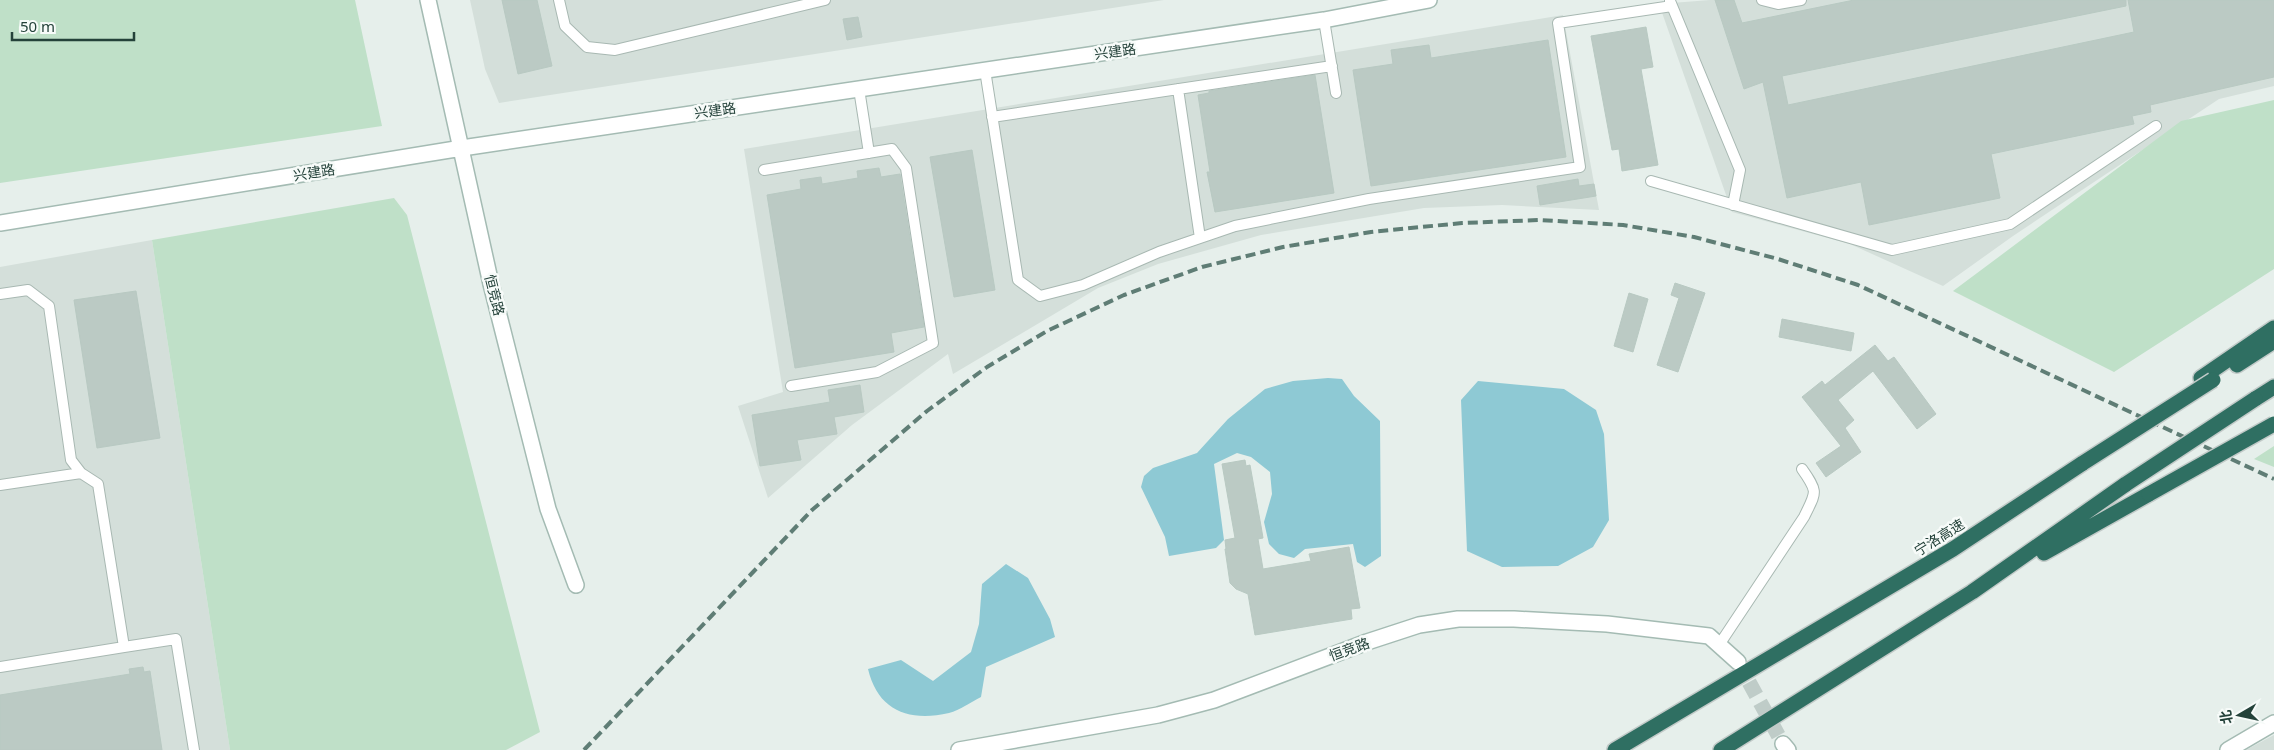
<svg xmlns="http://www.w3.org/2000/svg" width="2274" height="750" viewBox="0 0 2274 750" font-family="'Noto Sans','Noto Sans SC',sans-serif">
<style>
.built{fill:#d4dfda}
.green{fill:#bfe0c8}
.water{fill:#8ec9d4}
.building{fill:#bbcac4;stroke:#b8c9c2}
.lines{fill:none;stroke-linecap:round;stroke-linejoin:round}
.secondary-tunnel{stroke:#bfccc8;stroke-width:15;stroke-dasharray:15 8;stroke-linecap:butt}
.lane-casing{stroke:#a8b8b2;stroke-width:12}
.secondary-casing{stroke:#a4bbb3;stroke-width:18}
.highway-casing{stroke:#c2cac8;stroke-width:18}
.lane{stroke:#fff;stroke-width:10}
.secondary{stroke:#fff;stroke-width:15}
.highway{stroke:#2f6f62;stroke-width:15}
.rail{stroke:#5f7d75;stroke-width:4;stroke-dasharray:10 5;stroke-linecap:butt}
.highway-bridge-casing{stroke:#c2cac8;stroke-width:18;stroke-linecap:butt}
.highway-bridge{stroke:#2f6f62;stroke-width:15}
.labels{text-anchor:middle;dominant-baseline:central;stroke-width:5;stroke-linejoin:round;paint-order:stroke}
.street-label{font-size:14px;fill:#24423a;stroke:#f7fbf9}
</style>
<rect width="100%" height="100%" fill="#e6efeb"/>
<!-- built -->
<path class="built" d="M470,0H1164L499,103L485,69Z
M1710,0H2274V86L2219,99L2013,236L1943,286L1850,244L1732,212L1659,4Z
M1563,15L1599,210L1502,205L1424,208L1261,235L1158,264L1098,288L953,374L948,354L852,425L768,498L738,406L783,392L744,149Z
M152,240L230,750H0V267Z
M2274,735V750H2246Z"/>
<!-- green -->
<path class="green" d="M0,0H355L382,126L0,183Z
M2274,100V269L2114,372L1953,291L2181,121Z
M394,198L407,215L540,732L506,750H230L152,240Z
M2274,446V467L2254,459Z"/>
<!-- water -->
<path class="water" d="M1328,378L1342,379L1354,396L1380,421L1381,556L1365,567L1357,562L1353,544L1305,549L1294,558L1279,554L1269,544L1264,522L1272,494L1270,472L1251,457L1237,453L1214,464L1224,540L1216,548L1169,556L1165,537L1141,487L1144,476L1153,468L1197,453L1228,419L1265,389L1293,381Z
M1478,381L1564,389L1596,410L1604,434L1609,520L1593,547L1558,566L1502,567L1467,551L1461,400Z
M1006,564L1028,578L1050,619L1055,637L986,667L981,697C971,702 960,710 949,713C909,722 878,711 868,669L901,660L933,681L971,652L979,624L982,584Z"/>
<!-- building -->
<path class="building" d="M502,0H537L552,66L518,74Z
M1715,0H1734L1742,23L1854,0H2126V6L1782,76L1788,105L2134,32L2128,0H2274V77L2150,105L2151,112L2132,116L2134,124L1991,154L2000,198L1869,225L1861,182L1787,198L1763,82L1744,89Z
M858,17L862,37L847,40L843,19Z
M1646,27L1653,67L1641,69L1658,165L1622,171L1619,149L1612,150L1591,36Z
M1548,40L1566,157L1371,186L1353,70L1393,64L1391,50L1429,45L1431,58Z
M1315,75L1334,193L1215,212L1207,172H1210L1198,95L1209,93V91Z
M972,150L995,290L954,297L930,157Z
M879,168L881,177L900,174L924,327L891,333L894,352L795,368L767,195L801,189L800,180L821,177L822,184L858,178L857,171Z
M1578,179L1579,186L1594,184L1596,196L1540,205L1537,186Z
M1675,283L1705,293L1678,372L1657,365L1679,298L1671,295Z
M136,291L160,438L97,448L74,300Z
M1629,293L1648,299L1633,352L1614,346Z
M1782,319L1854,333L1851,351L1779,337Z
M1875,345L1888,361L1894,357L1936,414L1917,429L1873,371L1838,400L1854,420L1845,428L1861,452L1826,477L1816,463L1841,446L1802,397L1822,381L1825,385Z
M860,385L864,412L834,417L837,434L797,440L801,460L760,466L752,415L830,402L828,390Z
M1245,460L1246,466L1250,465L1261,526L1263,538L1258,539L1263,569L1311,561L1309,554L1349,547L1360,608L1351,609L1352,619L1255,635L1248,594L1236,589L1230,583L1225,549H1226L1225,540L1235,538L1222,464Z
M143,667L144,672L150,671L162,750H0V695L130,674L129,669Z"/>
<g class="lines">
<!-- secondary-tunnel -->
<path class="secondary-tunnel" d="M1738,662L1783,744"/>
<!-- lane casing -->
<g class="lane-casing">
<path id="lane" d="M559,0L565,26L587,47L615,50L825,0
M1762,0L1778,4L1801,0
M1670,1L1740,170L1733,205
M1324,20L1336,93
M985,70L1018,280L1040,296L1083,285L1159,252L1235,226L1369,199L1580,167L1558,23L1672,6
M859,89L869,153
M1178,89L1200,238
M992,117L1332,66
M764,170L892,149L906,168L933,343L877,372L791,386
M1651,181L1892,250L2010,224L2156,126
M0,294L28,290L49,306L71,460L81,473L98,484L124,647L176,639L194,750
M0,485L81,473
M1719,645L1804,517C1816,492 1819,493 1802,469
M0,667L124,647"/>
</g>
<!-- secondary casing -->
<g class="secondary-casing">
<path id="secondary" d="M428,0L491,284L548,509L576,585
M0,223L462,148L1324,20L1429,0
M1783,744L1788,750
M959,750L1158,715L1214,700L1367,642L1419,625L1458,619H1514L1607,624L1709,636L1738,662
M2228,750L2274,723"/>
</g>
<!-- highway casing -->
<g class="highway-casing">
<path id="highway" d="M2237,365L2274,341
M2201,378L2274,328
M2255,399L2274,387
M2044,553L2149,494
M1615,750L1953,549L2083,463
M1721,750L1972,592L2126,484"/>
</g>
<!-- lane -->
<use href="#lane" class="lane"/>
<!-- secondary -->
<use href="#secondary" class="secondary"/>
<!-- highway -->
<use href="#highway" class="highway"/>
<!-- rail -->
<path class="rail" d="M584,750L812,510L927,411L987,367L1047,331L1124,295L1202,267L1283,247L1371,232L1462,223L1540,220L1623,225L1694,237L1778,259L1858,285L2274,479"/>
<!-- highway-bridge casing -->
<g class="highway-bridge-casing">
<path id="highway-bridge" d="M2083,463L2213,380
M2126,484L2255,399
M2149,494L2274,424"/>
</g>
<!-- highway-bridge -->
<use href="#highway-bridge" class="highway-bridge"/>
</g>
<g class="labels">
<!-- street labels -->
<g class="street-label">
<text transform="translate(1115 51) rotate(-8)">兴建路</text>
<text transform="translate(715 110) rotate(-8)">兴建路</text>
<text transform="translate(314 172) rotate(-9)">兴建路</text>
<text transform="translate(495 295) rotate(76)">恒竞路</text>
<text transform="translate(1939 537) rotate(-32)">宁洛高速</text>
<text transform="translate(1349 649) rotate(-20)">恒竞路</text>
</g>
</g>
<!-- north arrow -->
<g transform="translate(2239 715) rotate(261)" stroke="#f7fbf9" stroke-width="4" paint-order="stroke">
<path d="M0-4L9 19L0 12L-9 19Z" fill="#24423a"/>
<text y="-8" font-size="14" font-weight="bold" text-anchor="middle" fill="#24423a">北</text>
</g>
<!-- scale -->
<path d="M12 32v8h122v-8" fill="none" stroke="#24423a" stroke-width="2.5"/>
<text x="20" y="32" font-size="15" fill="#24423a" stroke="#f7fbf9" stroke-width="4" paint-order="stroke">50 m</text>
</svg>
